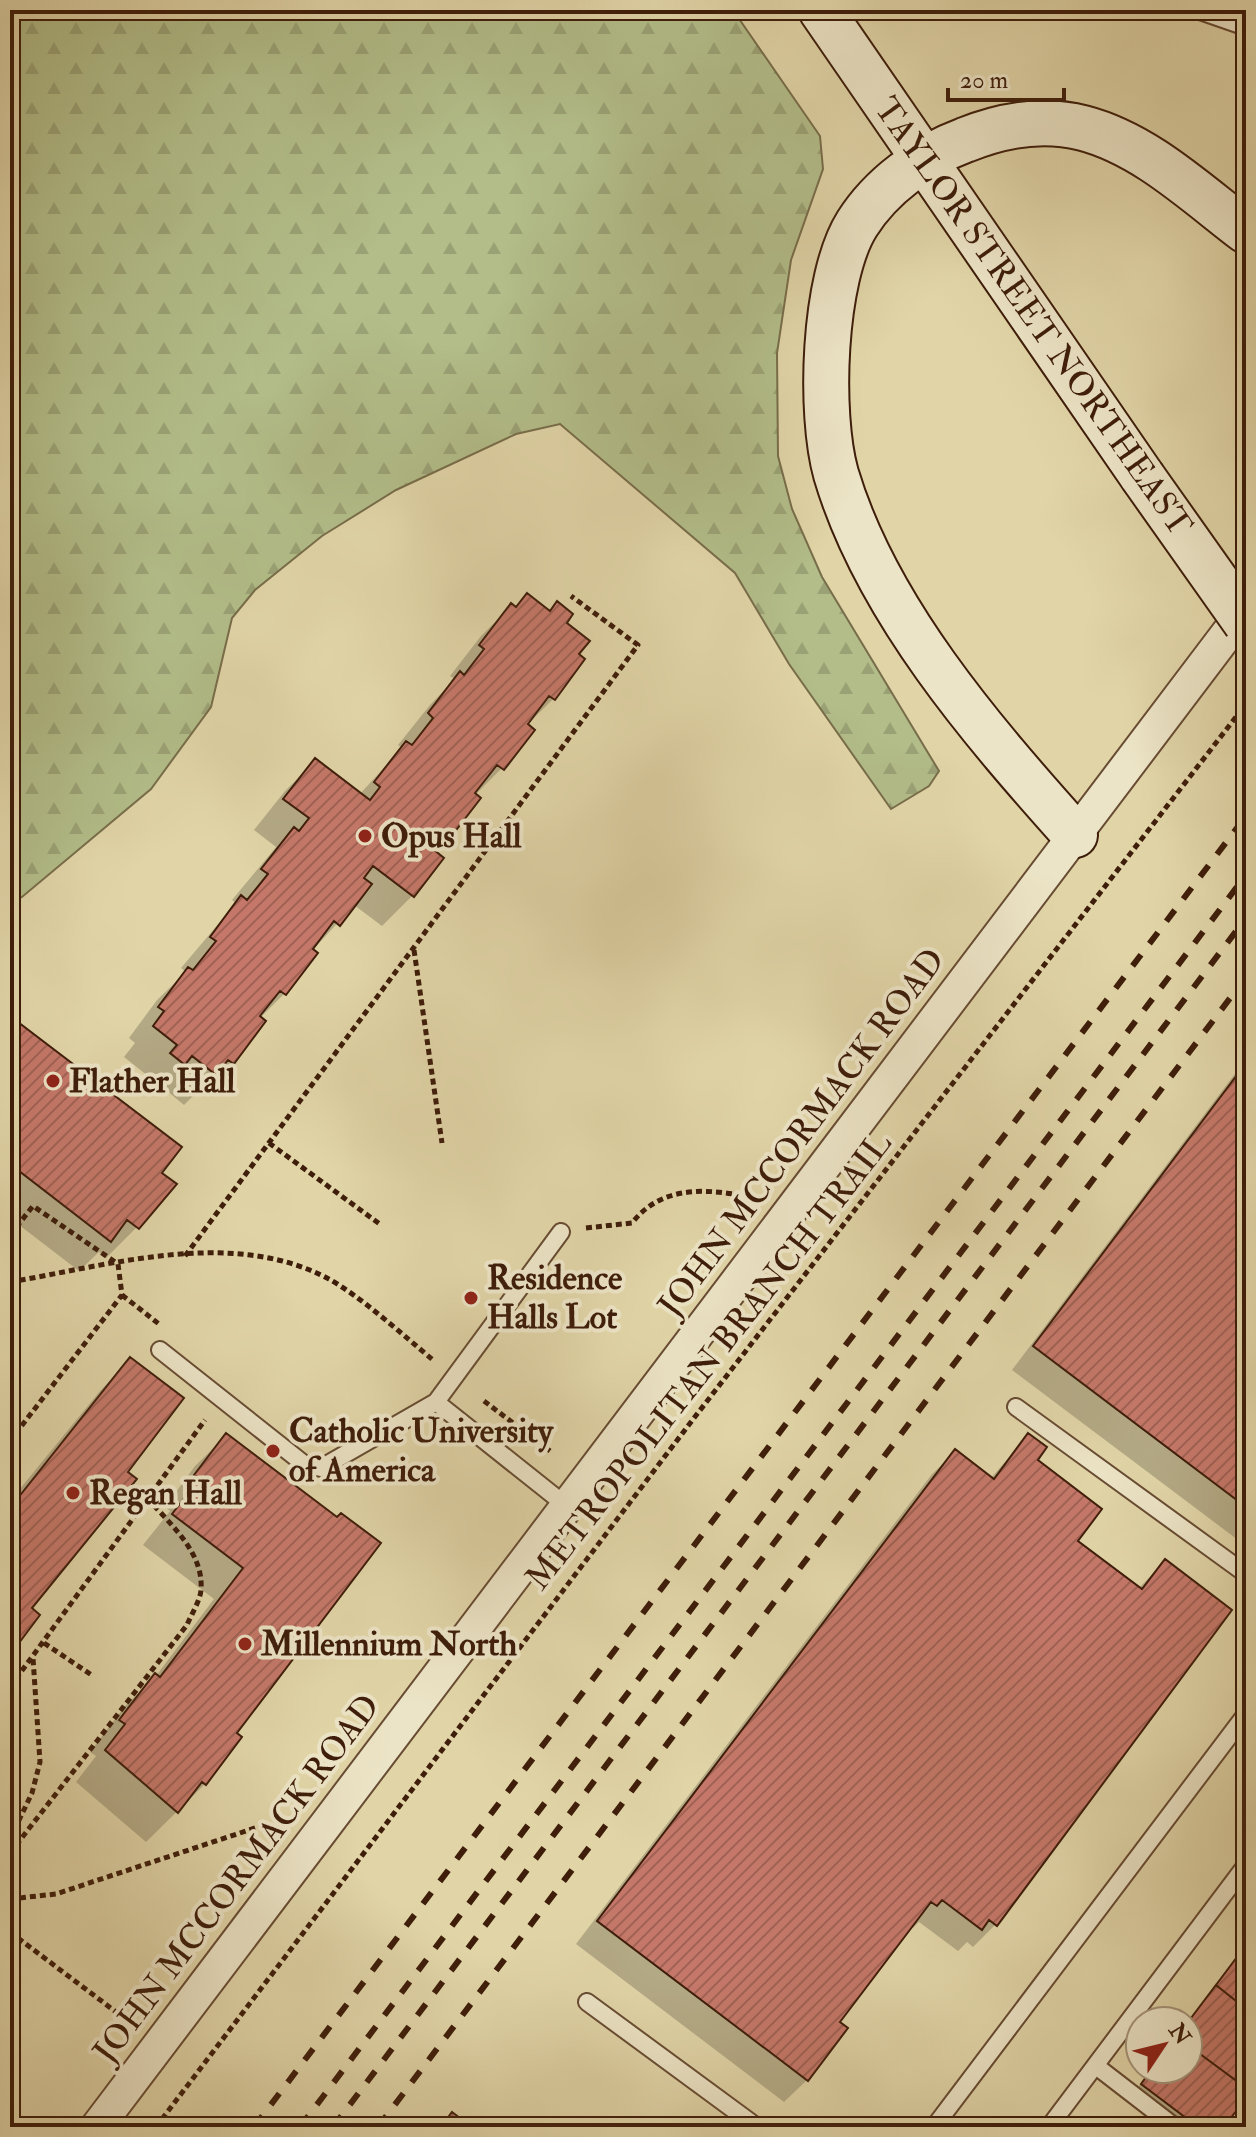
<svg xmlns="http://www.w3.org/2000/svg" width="1256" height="2137" viewBox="0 0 1256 2137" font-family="'IM FELL Double Pica',serif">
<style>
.forest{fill:url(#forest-firs);stroke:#786d4a;stroke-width:2}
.shadow{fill:#0003}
.building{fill:url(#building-hatch);stroke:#3e1d0a;stroke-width:2}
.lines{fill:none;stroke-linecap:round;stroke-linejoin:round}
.lane-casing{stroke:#674b32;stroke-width:20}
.street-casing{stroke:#674b32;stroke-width:36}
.secondary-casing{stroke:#3e1d0a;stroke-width:48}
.path{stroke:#3e1d0a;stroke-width:5;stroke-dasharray:6 4;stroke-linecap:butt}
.lane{stroke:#ece4c6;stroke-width:16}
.street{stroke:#ece4c6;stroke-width:32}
.secondary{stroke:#ece4c6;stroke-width:44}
.rail{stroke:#3e1d0a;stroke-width:6;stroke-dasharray:14 14;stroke-linecap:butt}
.secondary-bridge-casing{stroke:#3e1d0a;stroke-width:48;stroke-linecap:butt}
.secondary-bridge{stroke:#ece4c6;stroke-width:44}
.poi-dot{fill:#8f2418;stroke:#ece4c6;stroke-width:3}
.labels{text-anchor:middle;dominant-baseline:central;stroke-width:8;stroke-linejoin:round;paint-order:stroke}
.street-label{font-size:34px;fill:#3e1d0a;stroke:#ece4c6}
.poi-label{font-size:34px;font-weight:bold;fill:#3e1d0a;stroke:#ece4c6;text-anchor:start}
</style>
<defs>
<pattern id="forest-firs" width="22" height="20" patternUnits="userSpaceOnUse" patternTransform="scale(2)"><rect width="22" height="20" fill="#b2bd89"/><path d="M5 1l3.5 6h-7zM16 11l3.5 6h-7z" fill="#9aa275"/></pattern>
<pattern id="building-hatch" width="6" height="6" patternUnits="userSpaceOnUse" patternTransform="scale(2)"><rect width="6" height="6" fill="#c57869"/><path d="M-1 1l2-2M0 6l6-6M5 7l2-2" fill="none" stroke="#a16255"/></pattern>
</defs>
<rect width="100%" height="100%" fill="#e1d5a8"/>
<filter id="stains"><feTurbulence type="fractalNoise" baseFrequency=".0025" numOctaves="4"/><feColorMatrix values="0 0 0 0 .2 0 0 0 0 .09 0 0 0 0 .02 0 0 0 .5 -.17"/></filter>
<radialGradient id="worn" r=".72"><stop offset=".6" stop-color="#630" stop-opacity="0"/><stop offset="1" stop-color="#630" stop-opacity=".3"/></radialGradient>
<!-- forest -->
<path class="forest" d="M10,10H733L820,136L823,169L791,260L777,353L778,456L792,509L822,577L939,771L929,786L891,809L789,664L735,573L560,424L516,434L396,490L322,536L255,590L232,618L211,707L151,789L22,897L10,902Z"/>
<!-- shadow -->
<path class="shadow" d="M527,596L564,623L577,655L583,660L553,699L526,726L502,768L475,795L449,837L433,852L412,896L382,926L354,905L312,951L315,953L284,994L260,1018L232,1063L201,1093L198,1091L184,1105L161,1086L153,1094L141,1085L148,1076L124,1057L135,1043L129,1038L157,1000L186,972L181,968L236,903L232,900L276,847L254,830L285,791L315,761L359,795L402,748L398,745L430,705L455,679L450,676L481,636L511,606L514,608Z
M10,1019L137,1227L106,1258L99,1252L79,1271L10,1218Z
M1246,1059V1546L1012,1370Z
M130,1360L29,1608L38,1615L10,1650V1501L100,1391Z
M226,1436L337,1519L234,1734L205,1784L146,1842L76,1782L96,1756L90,1752L125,1706L156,1676L214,1599L143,1545L170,1511L165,1507L195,1466Z
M1028,1436L1035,1461L1076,1541L1138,1589L1165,1561L995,1925L973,1947L967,1942L958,1951L919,1922L913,1928L910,1926L837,2022L807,2080L784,2102L576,1944L932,1474L955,1452L990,1479Z
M1246,1946V2094L1221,2127H1172L1131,2096L1152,2069H1188V2021Z
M1117,2119L1127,2127H1109Z"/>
<!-- building -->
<path class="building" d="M527,593L550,611L557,601L573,614L567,623L590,641L579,654L585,659L555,700L549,696L528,724L535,730L504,770L497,765L475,793L481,798L450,838L445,834L433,849L444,858L414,897L373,866L364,878L372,884L340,926L334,921L313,949L318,953L286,995L280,991L260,1016L266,1021L234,1064L228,1060L216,1075L192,1056L185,1065L170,1053L177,1045L153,1026L164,1011L158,1007L188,967L193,970L216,941L210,937L241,895L247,900L268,874L261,869L294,827L299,831L309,818L283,799L315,758L370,800L380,787L374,782L406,741L412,745L433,718L428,713L460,671L464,675L484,649L479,645L511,603L516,607Z
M10,1016L182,1147L162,1173L177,1184L139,1229L127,1220L111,1242L10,1164Z
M1246,1063V1507L1033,1346Z
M130,1357L184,1398L128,1472L137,1479L32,1608L40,1615L16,1647L10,1643V1508Z
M226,1433L337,1517L341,1513L381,1543L237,1733L242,1737L206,1785L202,1782L178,1813L105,1750L125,1724L119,1720L155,1673L160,1677L243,1568L172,1514L199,1479L194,1475Z
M1028,1433L1047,1447L1038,1460L1102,1509L1078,1541L1142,1589L1165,1559L1232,1610L997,1926L989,1920L982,1930L942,1900L937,1906L931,1902L840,2022L848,2028L808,2081L597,1921L955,1449L994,1479Z
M1246,1945V2009L1216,1985Z
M1216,1985L1246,2009V2088L1188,2045V2022Z
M1188,2045L1246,2088V2098L1224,2127H1198L1141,2084L1152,2069H1188Z
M452,2112L472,2127H441Z"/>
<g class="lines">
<!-- lane casing -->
<g class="lane-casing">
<path id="lane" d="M1197,10L1246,27
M160,1350L304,1464L321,1468L436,1402L561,1232
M436,1402L568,1507
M1016,1407L1246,1574
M587,2002L757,2127
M1096,2066L1175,2127
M934,2127L1246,1714
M1049,2127L1246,1865"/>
</g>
<!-- street casing -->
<g class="street-casing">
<path id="street" d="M97,2127L1246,609"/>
</g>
<!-- secondary casing -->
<g class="secondary-casing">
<path id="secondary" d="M821,10L1142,476
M1075,835C982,731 876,609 836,474C819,414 823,278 857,224C881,186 922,156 965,140C1002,125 1044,118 1083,128C1145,144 1196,193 1246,231"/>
</g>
<!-- path -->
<path class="path" d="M414,950L442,1143
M269,1143L381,1225
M586,1228L632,1223C659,1188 700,1188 739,1195
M10,1235L33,1206L118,1264L122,1295L10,1441
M185,1256L638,645L571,596
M10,1282C111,1265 231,1228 327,1278C359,1295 403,1335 433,1360
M122,1295L159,1324
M484,1401L550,1451
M44,1643L93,1676
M10,1687L205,1420
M10,1839L32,1793L40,1762L33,1658
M10,1853L187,1625C191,1615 200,1601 201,1590C204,1553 171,1525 149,1500
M10,1899L56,1894L267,1824
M10,1932L120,2015
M156,2127L694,1418L1246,704"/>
<!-- lane -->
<use href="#lane" class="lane"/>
<!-- street -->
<use href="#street" class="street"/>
<!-- secondary -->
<use href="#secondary" class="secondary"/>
<!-- rail -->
<path class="rail" d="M254,2127L1246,816
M300,2127L1246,875
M333,2127L1246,918
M378,2127L1246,977"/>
<!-- secondary-bridge casing -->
<g class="secondary-bridge-casing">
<path id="secondary-bridge" d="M1142,476L1246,623"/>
</g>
<!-- secondary-bridge -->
<use href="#secondary-bridge" class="secondary-bridge"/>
</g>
<!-- markers -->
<g class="poi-dot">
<circle cx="365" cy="836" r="8"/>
<circle cx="53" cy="1081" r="8"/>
<circle cx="471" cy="1298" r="8"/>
<circle cx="273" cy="1451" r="8"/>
<circle cx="73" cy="1493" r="8"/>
<circle cx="245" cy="1644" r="8"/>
</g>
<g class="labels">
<!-- street labels -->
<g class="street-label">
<text transform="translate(1033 317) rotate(55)">TAYLOR STREET NORTHEAST</text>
<text transform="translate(802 1133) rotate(-53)">JOHN MCCORMACK ROAD</text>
<text transform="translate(709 1361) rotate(-52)">METROPOLITAN BRANCH TRAIL</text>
<text transform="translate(237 1879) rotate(-53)">JOHN MCCORMACK ROAD</text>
</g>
<!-- poi labels -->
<g class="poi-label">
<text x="381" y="836">Opus Hall</text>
<text x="69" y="1081">Flather Hall</text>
<text x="487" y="1278">Residence<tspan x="487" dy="39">Halls Lot</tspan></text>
<text x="289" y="1431">Catholic University<tspan x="289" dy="39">of America</tspan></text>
<text x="89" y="1493">Regan Hall</text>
<text x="261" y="1644">Millennium North</text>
</g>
</g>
<!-- margin -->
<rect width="1256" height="2137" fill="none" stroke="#e1d5a8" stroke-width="40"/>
<rect x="12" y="12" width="1232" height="2113" fill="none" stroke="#3e1d0a" stroke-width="4"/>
<rect x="20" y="20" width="1216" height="2097" fill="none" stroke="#3e1d0a" stroke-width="2"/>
<!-- north arrow -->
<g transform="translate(1164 2045) rotate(55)"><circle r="38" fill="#ece4c6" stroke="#a6947b" stroke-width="2"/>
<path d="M0-6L14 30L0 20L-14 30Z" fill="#8f2418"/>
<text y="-12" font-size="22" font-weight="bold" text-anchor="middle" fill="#3e1d0a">N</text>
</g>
<!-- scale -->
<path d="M948 88v12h116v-12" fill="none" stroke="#3e1d0a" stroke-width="4"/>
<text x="960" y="88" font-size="24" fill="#3e1d0a" stroke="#ece4c6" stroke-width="6" paint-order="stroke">20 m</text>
<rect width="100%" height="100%" filter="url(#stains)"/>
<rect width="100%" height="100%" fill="url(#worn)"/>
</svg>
